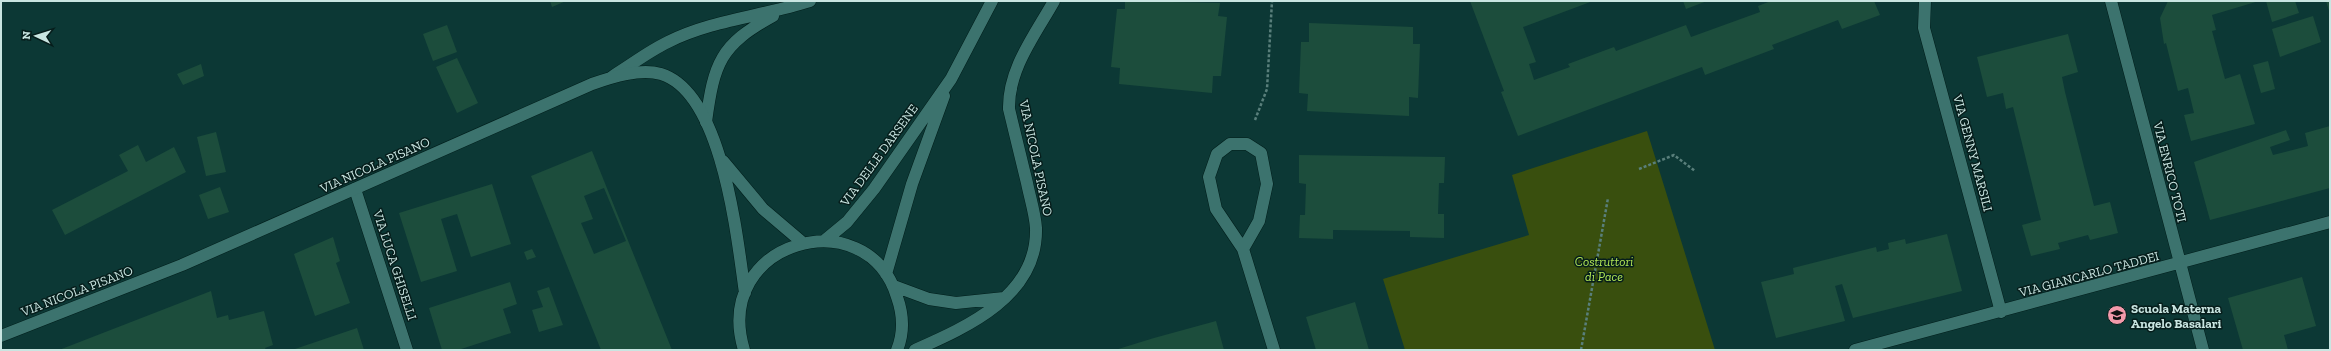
<svg xmlns="http://www.w3.org/2000/svg" width="2331" height="351" viewBox="0 0 2331 351" font-family="'Zilla Slab',serif">
<style>
.green{fill:#394f0e}
.building{fill:#1c4d3c;fill-rule:evenodd}
.lines{fill:none;stroke-linecap:round;stroke-linejoin:round}
.service-casing{stroke:#011e1b;stroke-width:13}
.minor-casing{stroke:#011e1b;stroke-width:13}
.tertiary-casing{stroke:#011e1b;stroke-width:13}
.path{stroke:#597f7b;stroke-width:2.5;stroke-dasharray:3 2;stroke-linecap:butt}
.service{stroke:#3c736e;stroke-width:12}
.minor{stroke:#3c736e;stroke-width:12}
.tertiary{stroke:#3c736e;stroke-width:12}
.labels{text-anchor:middle;dominant-baseline:central;stroke-width:3;stroke-linejoin:round;paint-order:stroke}
.street-label{font-size:13px;fill:#c9e5e1;stroke:#061d1b}
.park-label{font-size:13px;font-style:italic;fill:#b2e755;stroke:#061d1b}
.poi-label{font-size:13px;font-weight:bold;fill:#c9e5e1;stroke:#061d1b;text-anchor:start}
</style>
<rect width="100%" height="100%" fill="#0c3835"/>
<!-- green -->
<path class="green" d="M1647,131L1715,350H1405L1383,279L1529,235L1512,175Z"/>
<!-- building -->
<path class="building" d="M550,1H566L552,7Z
M1125,1L1220,3L1218,16L1227,17L1221,76H1213L1212,93L1119,84L1120,68L1111,67L1117,9H1125Z
M1470,1H1593L1523,27L1536,62L1529,64L1534,80L1570,67L1568,64L1614,47L1616,51L1686,25L1691,37L1760,12L1758,6L1771,1H1874L1880,15L1842,29L1838,20L1772,45L1774,49L1705,75L1702,67L1518,136L1501,92L1504,91Z
M1683,1H1707L1686,9Z
M2168,1H2259L2212,15L2216,30L2212,31L2225,79L2240,74L2255,124L2191,141L2184,115L2194,113L2188,88L2178,91L2166,43L2164,44L2160,18Z
M2266,1H2295L2299,13L2272,22Z
M2326,1H2330V14Z
M2313,16L2321,42L2280,57L2272,29Z
M1309,23L1413,27V44H1420L1418,98L1409,97V116L1307,111L1308,94L1299,93L1301,42H1309Z
M447,25L457,52L433,61L423,34Z
M2068,34L2078,72L2062,77L2065,92L2094,206L2110,202L2118,233L2090,240L2088,235L2058,243L2060,249L2031,256L2022,225L2041,220L2013,107L2006,109L2003,93L1987,97L1977,57Z
M457,58L478,103L457,113L436,67Z
M2268,61L2275,89L2261,93L2253,65Z
M201,64L204,76L183,85L177,74Z
M2330,126V188L2210,220L2194,162L2286,130L2290,140L2270,147L2273,155L2308,146L2305,133Z
M216,132L226,172L206,176L197,137Z
M138,145L146,162L174,147L186,172L65,235L52,210L128,171L119,155Z
M592,151L672,350H601L531,176ZM604,188L626,241L594,254L581,223L593,219L584,196Z
M1299,155L1445,157L1444,183H1439L1438,214H1444V238L1410,237V231L1333,230V239L1299,238L1300,215H1305L1306,184L1299,183Z
M492,184L511,244L471,257L457,214L441,219L457,271L421,282L399,213Z
M220,187L229,212L208,219L199,195Z
M1947,234L1962,291L1853,318L1842,284L1835,286L1845,321L1776,338L1761,282L1794,274L1793,268L1876,247L1877,252L1889,249L1888,243L1905,239L1906,244Z
M333,237L340,261L336,263L350,303L315,316L294,254Z
M532,249L536,257L527,260L524,252Z
M2302,277L2316,326L2284,335L2288,350H2243L2228,298Z
M510,282L517,304L503,309L511,333L458,350H442L429,308Z
M549,287L563,325L539,332L532,310L543,307L537,291Z
M211,291L217,318L228,315L229,320L264,311L273,345L265,348L266,350H59Z
M1355,302L1369,350H1316L1306,317Z
M1216,321L1224,350H1115L1154,338Z
M357,328L364,350H292Z"/>
<g class="lines">
<!-- service casing -->
<g class="service-casing">
<path id="service" d="M613,76C631,65 649,51 668,42C712,20 763,16 810,1
M706,122C714,63 720,45 773,16"/>
</g>
<!-- minor casing -->
<g class="minor-casing">
<path id="minor" d="M1925,1L1924,28L2001,312
M2111,1L2203,350
M355,189L407,350
M1243,249L1259,221L1267,184L1261,153L1247,144H1230L1217,154L1209,177L1216,209L1243,249L1274,350
M1855,350L2330,222"/>
</g>
<!-- tertiary casing -->
<g class="tertiary-casing">
<path id="tertiary" d="M723,161L763,209L803,243
M824,241L847,222L874,189L951,79L992,1
M886,274L912,184L944,96
M894,286L929,299L956,303L1004,298
M1,336L182,265L592,84C612,77 640,68 661,74C723,93 737,238 745,293
M744,350C711,241 867,198 897,297C903,314 904,333 897,350
M915,350C967,327 1038,296 1036,228C1035,213 1030,198 1027,183C1021,159 1015,134 1009,109C1008,69 1035,35 1054,1"/>
</g>
<!-- path -->
<path class="path" d="M1255,120L1267,89L1272,1
M1639,169L1674,155L1695,171
M1597,262L1617,259
M1581,350L1608,198"/>
<!-- service -->
<use href="#service" class="service"/>
<!-- minor -->
<use href="#minor" class="minor"/>
<!-- tertiary -->
<use href="#tertiary" class="tertiary"/>
</g>
<!-- icons -->
<defs>
<g id="school-disc" transform="scale(1)"><circle r="9.5" fill="#f39aab" stroke="#061d1b"/><path d="M0-5L7-2L0 1L-7-2ZM-4 1L0 2.5L4 1V4Q0 6-4 4Z" fill="#111"/></g>
</defs>
<g fill-rule="evenodd">
<use href="#school-disc" x="2117" y="315"/>
</g>
<g class="labels">
<!-- street labels -->
<g class="street-label">
<text transform="translate(1973 153) rotate(75)">VIA GENNY MARSILI</text>
<text transform="translate(879 155) rotate(-54)">VIA DELLE DARSENE</text>
<text transform="translate(1036 158) rotate(78)">VIA NICOLA PISANO</text>
<text transform="translate(375 165) rotate(-24)">VIA NICOLA PISANO</text>
<text transform="translate(2170 172) rotate(76)">VIA ENRICO TOTI</text>
<text transform="translate(395 265) rotate(72)">VIA LUCA GHISELLI</text>
<text transform="translate(2089 274) rotate(-15)">VIA GIANCARLO TADDEI</text>
<text transform="translate(77 291) rotate(-21)">VIA NICOLA PISANO</text>
</g>
<!-- park labels -->
<g class="park-label">
<text x="1604" y="261">Costruttori<tspan x="1604" dy="15">di Pace</tspan></text>
</g>
<!-- poi labels -->
<g class="poi-label">
<text x="2131" y="308">Scuola Materna<tspan x="2131" dy="15">Angelo Basalari</tspan></text>
</g>
</g>
<!-- border -->
<rect width="2331" height="351" fill="none" stroke="#c9e5e1" stroke-width="4"/>
<!-- north arrow -->
<g transform="translate(36 36) rotate(274)" stroke="#061d1b" stroke-width="3" paint-order="stroke">
<path d="M0-3L7 15L0 10L-7 15Z" fill="#c9e5e1"/>
<text y="-6" font-size="11" font-weight="bold" text-anchor="middle" fill="#c9e5e1">N</text>
</g>
</svg>
